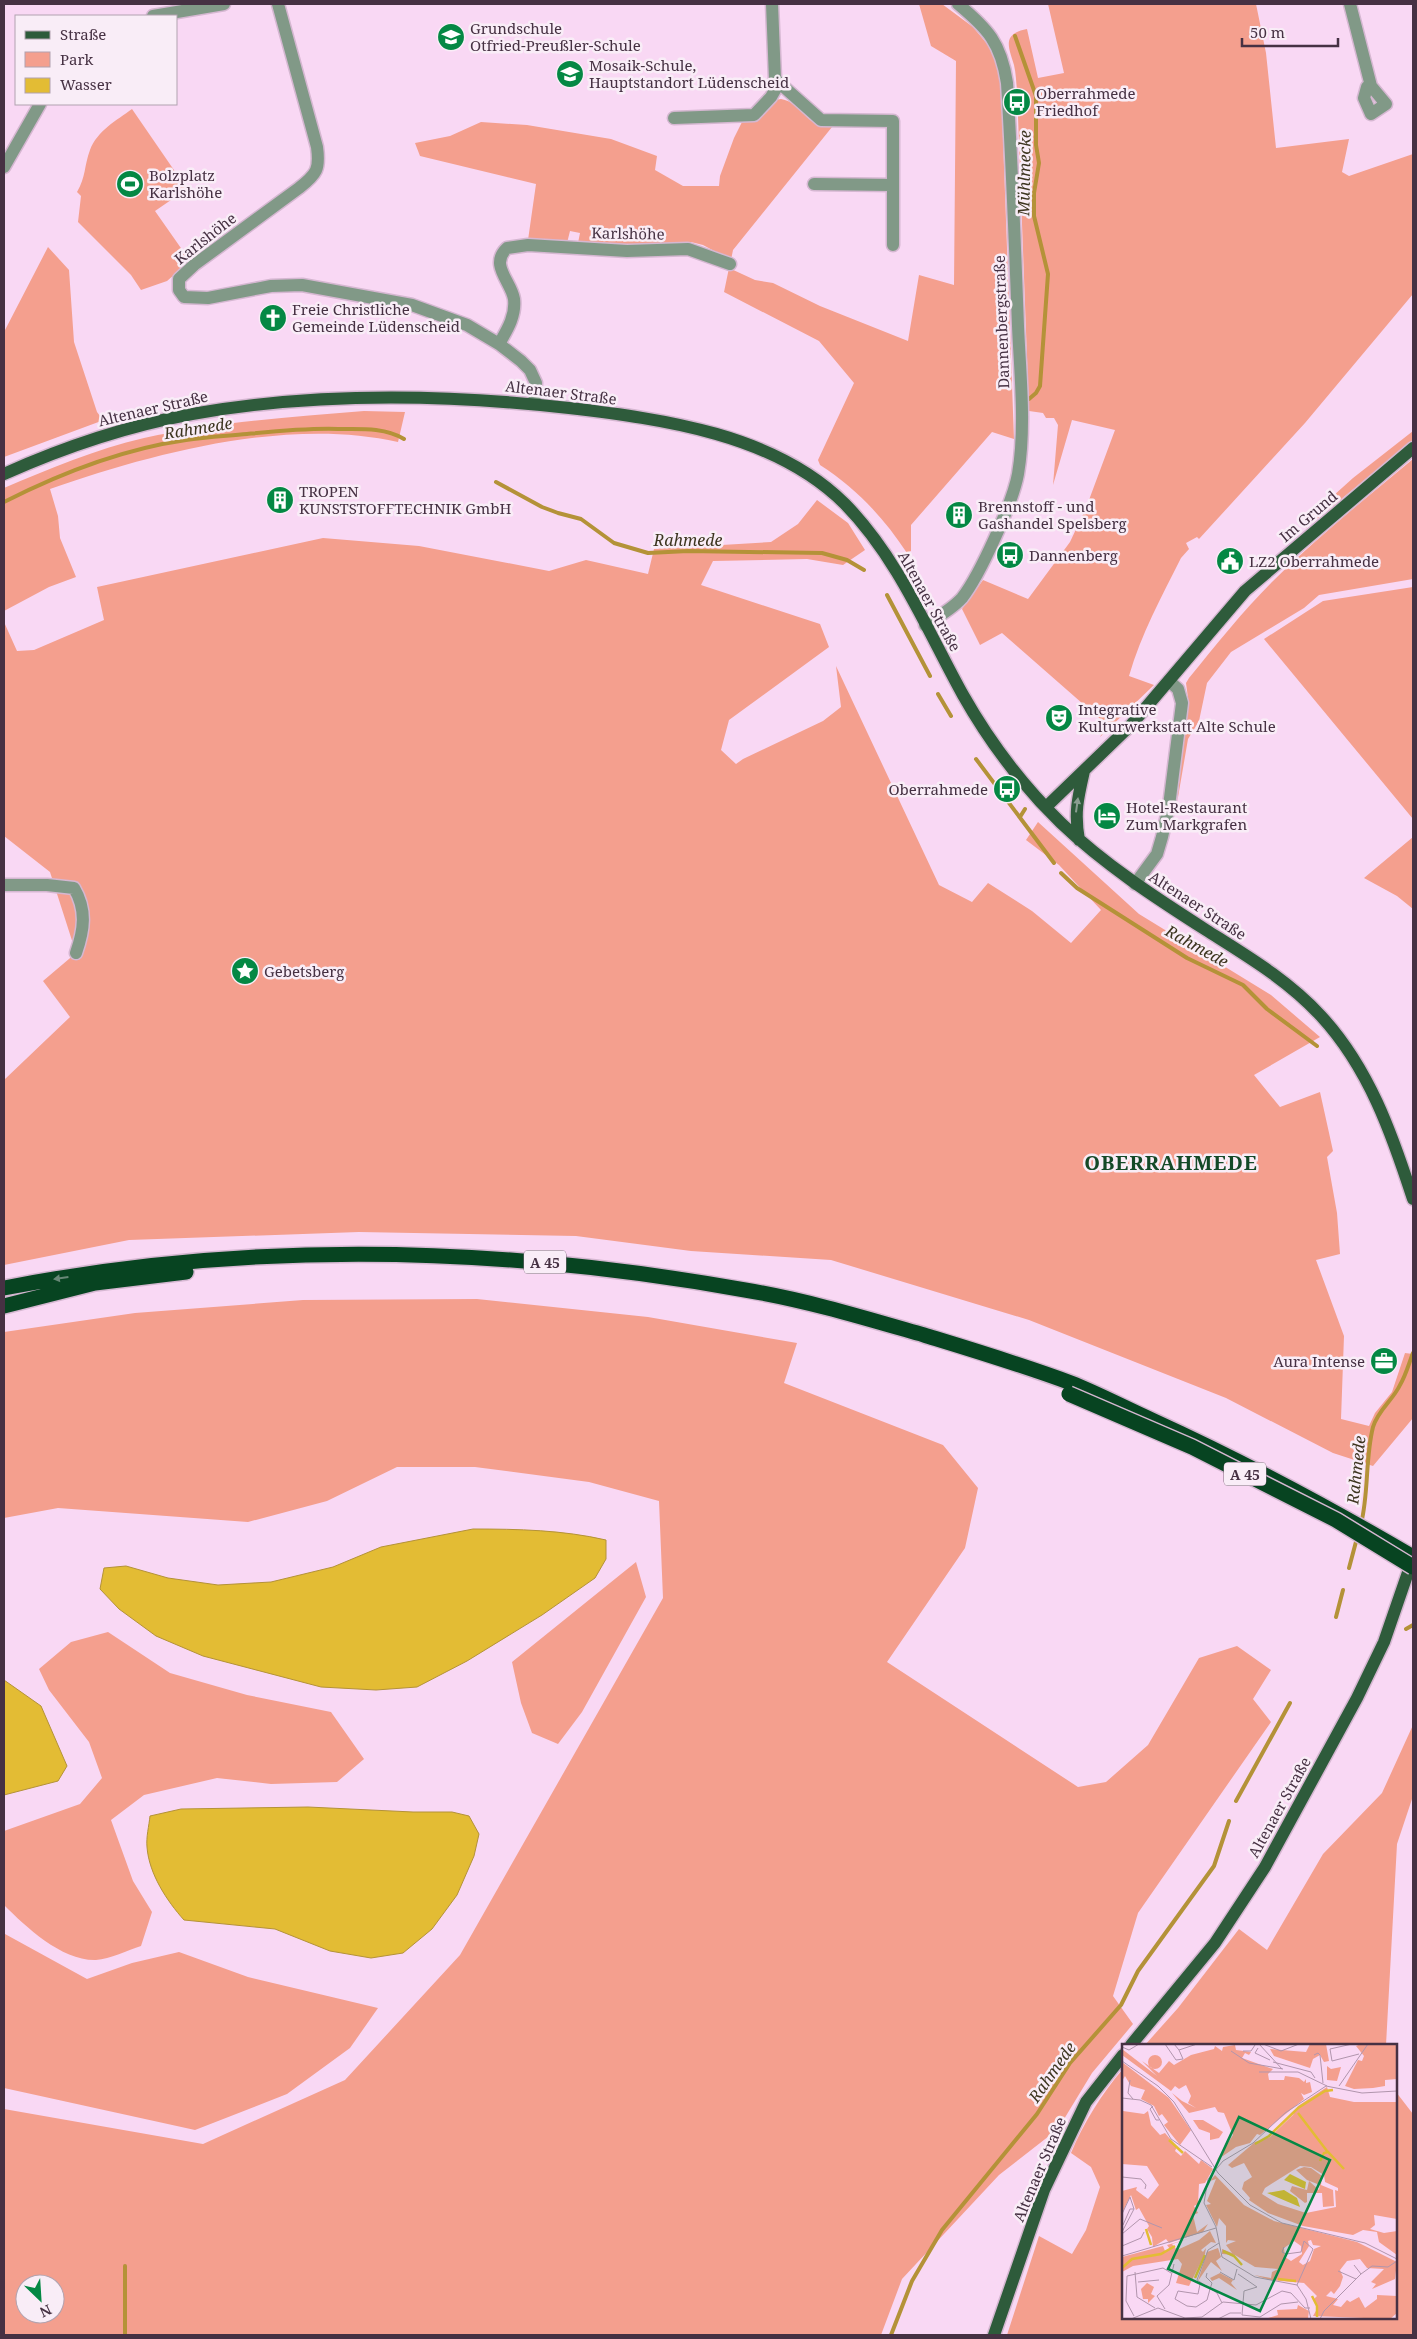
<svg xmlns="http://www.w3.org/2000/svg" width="1417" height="2339" viewBox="0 0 1417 2339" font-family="'Noto Serif',serif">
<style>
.green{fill:#f49f8e;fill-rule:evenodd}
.water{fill:#e3bc34;stroke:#b49238}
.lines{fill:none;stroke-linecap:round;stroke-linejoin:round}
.stream{stroke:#b49238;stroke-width:4}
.minor-casing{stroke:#d5b7d1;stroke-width:15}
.major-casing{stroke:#d5b7d1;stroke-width:15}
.highway-casing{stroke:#d5b7d1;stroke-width:18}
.minor{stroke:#819987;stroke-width:12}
.major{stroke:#2e5b3b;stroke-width:12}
.highway{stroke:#074421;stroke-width:15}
.highway-bridge-casing{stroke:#d5b7d1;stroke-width:18;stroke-linecap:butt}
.highway-bridge{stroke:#074421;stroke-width:15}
.oneway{fill:#899d90}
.oneway2{fill:#688877}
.labels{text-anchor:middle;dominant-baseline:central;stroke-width:5;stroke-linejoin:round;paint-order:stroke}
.shield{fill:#f9edf7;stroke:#7c6979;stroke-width:1}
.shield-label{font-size:14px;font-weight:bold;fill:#463143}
.poi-label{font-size:15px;fill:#463143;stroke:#f9edf7;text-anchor:start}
.street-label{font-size:15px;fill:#463143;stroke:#f9edf7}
.water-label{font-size:16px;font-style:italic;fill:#3d3520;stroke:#f9edf7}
.district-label{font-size:20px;font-weight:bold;letter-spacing:1px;fill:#144927;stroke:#f9edf7}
.inset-river{fill:none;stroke:#e3bc34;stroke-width:2.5}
.inset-road{fill:none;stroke:#b195ad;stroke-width:1}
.view{fill:#048844;fill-opacity:0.15;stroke:#048844;stroke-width:2.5}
.inset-edge{fill:none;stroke:#463143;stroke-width:2.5}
</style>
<rect width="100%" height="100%" fill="#f9d8f4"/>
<!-- green -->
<path class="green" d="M919,4H942L973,27L988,45L998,67L1001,84L1014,439L992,432L911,525V551L907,553C883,517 857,489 820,465L818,460L854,383L819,341L724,292L729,268L755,280L773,283L820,306L908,341L919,275L954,285L956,61L931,46Z
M1048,4H1256L1266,53L1276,148L1349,139L1342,172L1349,176L1413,154V294L1305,423L1199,539L1197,537L1186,543L1189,549L1181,558C1162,596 1141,634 1129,676L1154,685L1100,737L1107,725L1002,633L980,645L962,609L983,580L1028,599L1070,542L1086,508L1115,430L1072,420L1053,485L1058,425L1054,418H1046L1043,413L1029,411L1017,90C1016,82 1016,73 1014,65C1009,48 1001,34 1027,29L1038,78L1064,73Z
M781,99C803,103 804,127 832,127L733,250L731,260L703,245L691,242L627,246L578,243L580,233L570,231L567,243L528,240L536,184L420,156L415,143L450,136L481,122L527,125L611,139L657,156L655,170L683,186H719L720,176L734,138L743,120L775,100Z
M132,109L187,189L155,211L190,261L167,281L141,290L131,275L78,222L81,196L77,192C86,177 84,166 90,150C97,131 117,120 132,109Z
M48,247L69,270L74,342L97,412L100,416L112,417L4,457V332Z
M364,411L405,412L398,442C288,417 154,453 50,489L58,516L60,538L76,577L49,587L4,611V488C49,469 96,449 144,438C216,422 290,417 364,411Z
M1413,431V440L1306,528L1302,524L1353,478Z
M1413,459V579L1319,595L1304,608L1231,652L1207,683L1199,721L1188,739L1177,803L1188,698L1186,683L1189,678C1216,645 1242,612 1272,582C1316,538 1365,499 1413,459Z
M817,500L848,523L865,550L843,565L807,559L713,561L701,585L820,624L829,647L729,720L721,750L736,764L743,759L823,721L841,707L836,666L939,885L972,902L988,883L1032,911L1071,943L1101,910L1059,865L1026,840L1038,822L1139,914L1271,995L1320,1037L1254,1075L1280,1107L1320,1092L1333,1151L1327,1157L1337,1213L1340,1254L1316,1260L1344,1336L1341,1419L1369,1426L1375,1413L1392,1392L1405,1353L1413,1354V1418L1373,1466L1333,1453L1226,1398L1029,1320L831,1260L691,1251L576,1236L359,1232L129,1240L4,1265V1080L70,1017L43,981L76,953L50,872L4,836V622L17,651L34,650L104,620L97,587L323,538L419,546L549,571L586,560L648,574L654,549L771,542L798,524Z
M1413,587V819L1264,639L1323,601Z
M1413,837V909L1397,896L1364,878Z
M477,1299L648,1317L797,1343L784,1383L943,1445L978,1488L965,1548L887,1662L1078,1787L1106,1782L1148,1745L1199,1658L1237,1646L1271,1670L1253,1699L1271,1722L1138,1913L1113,1996L1133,2024L1092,2073L1058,2129L999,2175L902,2279L881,2335H4V2109L203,2144L345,2080L460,1955L663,1598L659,1501L589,1482L475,1467H397L327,1501L248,1522L58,1508L4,1518V1332L135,1313L303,1300ZM25,2284H55V2314H25Z
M636,1562L646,1597L582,1712L558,1744L532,1733L521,1703L512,1662Z
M108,1632L170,1673L247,1695L331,1712L364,1759L337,1782L271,1784L217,1778L144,1795L111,1820L133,1881L152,1912L141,1946C128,1950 110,1959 96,1960C62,1961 26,1927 4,1905V1831L80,1804L102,1778L89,1742L49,1690L39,1669L71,1642Z
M1413,1725V1796L1397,1844L1386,2045H1145L1178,2008L1239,1929L1267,1950L1323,1854L1382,1793Z
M5,1934L87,1979L132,1963L179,1952L248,1977L378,2008L350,2048L287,2094L195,2130L4,2088Z
M1123,2069V2318H1396V2092L1413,2114V2335H1007L1039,2236L1072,2254L1086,2230L1100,2187L1091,2167L1071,2153C1083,2124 1102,2093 1123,2069Z"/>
<!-- water -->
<path class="water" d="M473,1529C518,1529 563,1530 606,1540V1559L595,1578L542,1615L467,1661L417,1687L376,1690L321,1687L203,1656L156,1636L119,1609L100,1589L104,1568L126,1566L168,1578L218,1585L271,1582L333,1567L381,1547Z
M4,1680L41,1706L67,1766L58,1781L4,1795Z
M308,1807L413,1812H452L469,1816L479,1834L474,1856L457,1895L432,1929L403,1953L371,1958L330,1951L275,1929L184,1920C167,1901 149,1874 147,1847C146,1837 149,1826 150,1816L181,1809Z"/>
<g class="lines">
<!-- stream -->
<path class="stream" d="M1015,36L1036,96V145L1039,163L1034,193V216L1048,274L1040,386L1036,393L1029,399
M496,482L542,507L558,513L581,519L614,543L648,553L688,551L822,553L847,560L864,570
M4,502C61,473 123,449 186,440C206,437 227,436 247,434C278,431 307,428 338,429C359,429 385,427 404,439
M887,595L930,676
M938,694L951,716
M976,759L1054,863
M1020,817L1025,809
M1061,873L1077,888L1187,958L1243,985L1267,1009L1317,1046
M1361,1524C1369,1492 1365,1459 1373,1427C1378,1410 1393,1400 1400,1385C1406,1375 1409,1363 1413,1353
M1349,1568L1357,1538
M1336,1617L1343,1590
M1406,1629L1413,1625
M1236,1801L1290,1703
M125,2266V2335
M891,2335L912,2281L942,2230L1037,2114L1070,2063L1121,2005L1138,1971L1214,1866L1229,1821"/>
<!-- minor casing -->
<g class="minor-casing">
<path id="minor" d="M278,4L317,147C320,169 317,174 299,188L194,265L179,279V290L184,297L208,298L271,286L302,285L412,305L467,325L499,344L521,361L530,370L536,383L534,404
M772,4L775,79L821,120L893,121V185
M1350,4L1371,86L1386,104L1371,114L1364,98L1367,87L1371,86
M153,16L224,4
M674,118L754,115L771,97L779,83
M4,167L40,104
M814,184L893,185V245
M499,344C507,330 516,316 514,299C511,281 489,265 507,248L528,245L627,251L688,249L730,264
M925,625C938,617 952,609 962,598C980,575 1013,502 1018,474C1026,427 1020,373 1018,326C1015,245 1012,163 1007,83C1001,43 988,29 958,4
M1135,884L1157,854L1162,837L1169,806L1182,703L1178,689L1169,681
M4,885H47L74,888C87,910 84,930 76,953"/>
</g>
<!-- major casing -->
<g class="major-casing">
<path id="major" d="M4,474C64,447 127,426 192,414C316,392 444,394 569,408C663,419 775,434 845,504C898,558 927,630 963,695C989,741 1023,786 1061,823C1105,865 1156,898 1206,930C1247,956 1288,980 1321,1016C1369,1068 1392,1134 1413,1199
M1046,807L1131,725L1245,591L1413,448
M1079,840C1074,813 1078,797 1084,771
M1131,2045L1215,1943L1265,1867L1357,1698L1384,1642L1413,1558
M994,2335L1044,2190L1086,2102L1123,2055"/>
</g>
<!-- highway casing -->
<g class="highway-casing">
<path id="highway" d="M4,1288C249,1240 500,1246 745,1290C806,1300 865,1318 924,1335C973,1350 1023,1365 1071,1383C1099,1394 1125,1408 1152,1420C1242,1461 1328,1507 1413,1557
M4,1306L95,1283L186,1272"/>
</g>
<!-- minor -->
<use href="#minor" class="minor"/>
<!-- major -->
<use href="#major" class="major"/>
<!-- highway -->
<use href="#highway" class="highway"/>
<!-- highway-bridge casing -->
<g class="highway-bridge-casing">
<path id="highway-bridge" d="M1069,1394L1192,1447L1336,1520L1413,1567"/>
</g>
<!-- highway-bridge -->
<use href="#highway-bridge" class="highway-bridge"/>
</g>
<!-- one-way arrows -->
<defs><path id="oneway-solid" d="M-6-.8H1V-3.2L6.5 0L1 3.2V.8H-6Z" transform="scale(1.25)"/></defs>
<use class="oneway" href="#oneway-solid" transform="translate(1077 805) rotate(-82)"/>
<use class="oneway2" href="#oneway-solid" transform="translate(61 1278) rotate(172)"/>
<!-- icons -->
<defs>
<g id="school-disc" transform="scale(1.4375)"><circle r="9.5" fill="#048844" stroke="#f9edf7"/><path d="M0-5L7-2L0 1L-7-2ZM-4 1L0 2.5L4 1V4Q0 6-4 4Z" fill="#fff"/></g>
<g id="bus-disc" transform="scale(1.4375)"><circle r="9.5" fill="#048844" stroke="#f9edf7"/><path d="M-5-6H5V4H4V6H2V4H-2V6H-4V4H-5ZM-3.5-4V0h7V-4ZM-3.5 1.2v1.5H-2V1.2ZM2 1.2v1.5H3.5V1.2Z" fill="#fff"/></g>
<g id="stadium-disc" transform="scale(1.4375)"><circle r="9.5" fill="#048844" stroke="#f9edf7"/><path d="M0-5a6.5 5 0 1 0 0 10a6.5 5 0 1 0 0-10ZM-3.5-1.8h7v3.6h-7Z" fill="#fff"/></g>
<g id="church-disc" transform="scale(1.4375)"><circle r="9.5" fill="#048844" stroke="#f9edf7"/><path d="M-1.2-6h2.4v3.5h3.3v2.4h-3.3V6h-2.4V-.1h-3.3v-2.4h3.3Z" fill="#fff"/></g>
<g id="building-disc" transform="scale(1.4375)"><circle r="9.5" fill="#048844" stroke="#f9edf7"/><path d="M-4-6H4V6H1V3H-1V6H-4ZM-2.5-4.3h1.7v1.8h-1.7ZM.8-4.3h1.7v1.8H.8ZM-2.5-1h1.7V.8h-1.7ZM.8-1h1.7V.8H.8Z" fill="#fff"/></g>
<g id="civic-disc" transform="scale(1.4375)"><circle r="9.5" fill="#048844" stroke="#f9edf7"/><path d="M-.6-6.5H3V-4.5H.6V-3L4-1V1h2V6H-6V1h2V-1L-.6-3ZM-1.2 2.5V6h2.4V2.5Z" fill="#fff"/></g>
<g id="theatre-disc" transform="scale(1.4375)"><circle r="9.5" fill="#048844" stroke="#f9edf7"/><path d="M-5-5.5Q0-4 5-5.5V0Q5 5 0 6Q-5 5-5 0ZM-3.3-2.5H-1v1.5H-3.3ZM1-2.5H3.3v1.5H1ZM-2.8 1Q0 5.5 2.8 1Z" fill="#fff"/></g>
<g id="hotel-disc" transform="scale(1.4375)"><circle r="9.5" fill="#048844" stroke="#f9edf7"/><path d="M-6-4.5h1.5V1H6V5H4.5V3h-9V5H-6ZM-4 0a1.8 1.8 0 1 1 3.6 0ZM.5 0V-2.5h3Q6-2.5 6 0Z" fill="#fff"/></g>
<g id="sight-disc" transform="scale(1.4375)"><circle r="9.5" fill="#048844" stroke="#f9edf7"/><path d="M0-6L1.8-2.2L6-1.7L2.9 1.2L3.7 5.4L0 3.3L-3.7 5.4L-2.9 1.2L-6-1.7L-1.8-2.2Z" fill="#fff"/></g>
<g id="office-disc" transform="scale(1.4375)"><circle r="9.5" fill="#048844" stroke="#f9edf7"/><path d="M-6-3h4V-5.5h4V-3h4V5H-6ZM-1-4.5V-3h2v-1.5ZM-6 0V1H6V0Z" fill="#fff"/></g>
</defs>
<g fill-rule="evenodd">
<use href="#school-disc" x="451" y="37"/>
<use href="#school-disc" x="570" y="74"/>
<use href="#bus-disc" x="1017" y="102"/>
<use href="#stadium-disc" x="130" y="184"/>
<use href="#church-disc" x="273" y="318"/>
<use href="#building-disc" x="280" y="500"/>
<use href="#building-disc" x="959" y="515"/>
<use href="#bus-disc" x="1010" y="555"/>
<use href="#civic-disc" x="1230" y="561"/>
<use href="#theatre-disc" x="1059" y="718"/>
<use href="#bus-disc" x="1007" y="789"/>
<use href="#hotel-disc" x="1107" y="816"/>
<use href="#sight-disc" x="245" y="971"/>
<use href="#office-disc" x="1384" y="1361"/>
</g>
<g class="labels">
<!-- shield labels -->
<g class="shield">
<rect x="524" y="1250.5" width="42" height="23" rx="4"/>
<rect x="1224" y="1462.5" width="42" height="23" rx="4"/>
</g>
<g class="shield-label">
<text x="545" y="1262">A 45</text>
<text x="1245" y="1474">A 45</text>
</g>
<!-- poi labels -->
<g class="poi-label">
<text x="470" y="28">Grundschule<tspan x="470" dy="17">Otfried-Preußler-Schule</tspan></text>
<text x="589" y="65">Mosaik-Schule,<tspan x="589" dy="17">Hauptstandort Lüdenscheid</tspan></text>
<text x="1036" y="93">Oberrahmede<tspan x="1036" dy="17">Friedhof</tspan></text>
<text x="149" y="175">Bolzplatz<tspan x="149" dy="17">Karlshöhe</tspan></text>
<text x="292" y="309">Freie Christliche<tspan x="292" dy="17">Gemeinde Lüdenscheid</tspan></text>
<text x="299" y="491">TROPEN<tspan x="299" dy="17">KUNSTSTOFFTECHNIK GmbH</tspan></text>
<text x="978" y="506">Brennstoff - und<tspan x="978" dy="17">Gashandel Spelsberg</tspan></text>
<text x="1029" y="555">Dannenberg</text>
<text x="1249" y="561">LZ2 Oberrahmede</text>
<text x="1078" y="709">Integrative<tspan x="1078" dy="17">Kulturwerkstatt Alte Schule</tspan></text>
<text x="988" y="789" text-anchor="end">Oberrahmede</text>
<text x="1126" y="807">Hotel-Restaurant<tspan x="1126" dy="17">Zum Markgrafen</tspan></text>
<text x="264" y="971">Gebetsberg</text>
<text x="1365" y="1361" text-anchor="end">Aura Intense</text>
</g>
<!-- street labels -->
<g class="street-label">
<text transform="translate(628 233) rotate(1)">Karlshöhe</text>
<text transform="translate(205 238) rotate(-38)">Karlshöhe</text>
<text transform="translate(1001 322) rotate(-92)">Dannenbergstraße</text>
<text transform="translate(561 392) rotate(7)">Altenaer Straße</text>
<text transform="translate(153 408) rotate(-13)">Altenaer Straße</text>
<text transform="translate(1308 516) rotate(-40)">Im Grund</text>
<text transform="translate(930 601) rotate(61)">Altenaer Straße</text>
<text transform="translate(1198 905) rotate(33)">Altenaer Straße</text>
<text transform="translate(1279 1807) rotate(-61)">Altenaer Straße</text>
<text transform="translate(1039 2169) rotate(-67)">Altenaer Straße</text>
</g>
<!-- water labels -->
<g class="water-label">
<text transform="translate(1024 173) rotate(-89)">Mühlmecke</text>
<text transform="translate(198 428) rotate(-9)">Rahmede</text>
<text x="688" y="540">Rahmede</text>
<text transform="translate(1197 946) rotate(29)">Rahmede</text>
<text transform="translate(1356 1470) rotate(-84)">Rahmede</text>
<text transform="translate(1052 2072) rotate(-55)">Rahmede</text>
</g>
<!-- district labels -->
<g class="district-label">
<text x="1171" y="1162">OBERRAHMEDE</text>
</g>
</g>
<!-- overview -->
<g transform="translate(1122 2044)">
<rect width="275" height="275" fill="#f9d8f4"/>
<path d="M188,0H204L207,17L202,18L198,11L191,15L188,24L152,12L148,5L184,8ZM239,0H275V35L263,36V42L251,44L232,45L223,42L236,16L240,17L242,12L234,2ZM113,1L114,6L129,8L127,11L123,9L120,14L151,25L146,30L147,36H162L163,32L177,34L182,38L184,35V39L188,38L190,48L182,51L179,49L182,55L138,91L135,90L128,99L114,103L95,116L111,91L102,69L96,68L93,63L67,69L50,49L60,57L74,64L66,59L69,52L64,41L57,45L53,42L49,47L0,11V5L35,32L20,17L37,29L47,17L52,21L69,11L92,5L93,2L100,7L101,3ZM26 18a7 7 0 1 1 14 0a7 7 0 1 1-14 0ZM0,18L47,54L69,86L58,101L42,81L46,78L40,70L37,72L32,62L19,55L23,46L9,42L3,32L0,37ZM205,22L209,25L219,23L215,37L205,36ZM205,43L208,53L232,58H275V175L252,171L253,181L248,185L262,189L275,187V211L257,198L255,188L241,186L231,191L181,182L146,169L127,156L128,154L120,145L122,138L130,133L122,119L110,124L106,121L133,98L148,93L171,71L176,62ZM178,122L189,123L202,131L203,138L216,144V147L213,146L214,163L184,169L156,160L140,150L143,144ZM0,64L1,67L22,70L26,67L29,81L38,91L43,89L55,103L53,107L59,112L63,107L77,120L79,116L91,125L83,139L77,140L76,160L72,162L76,169L71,171L75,188L86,180L81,188L47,199L44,195L31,203L30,193L25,185L27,182L17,164L14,166L9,151L0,169V147L15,143L14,146L26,155L37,141L25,122L0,120ZM71,76H81L101,88L97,94L88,96V89L77,85ZM182,123L189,124L200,132L199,141L211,146L212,162L201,163L200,149H185V158L183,159L168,147L170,142L185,146L187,137L197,146L198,141L185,136L174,126ZM93,131L122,161L152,177L235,198L275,218L273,235L250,245L254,240L249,238L262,225L245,224L238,215L225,217L218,226L221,233L218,242L212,250L209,247L204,252L216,255L211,261L219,263L225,256L228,258L237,253L243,264L255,255V251L275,252V269L268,275L191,272L195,265L192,255L195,252L182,239L148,236L132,231L149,234L150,228L156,225L133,223L113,211L100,210V205L110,209L104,201L114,197L106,196L104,199V182L97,174L95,183L84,161L89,160L85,157L94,135L88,137ZM189,196L191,201L199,202L192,205L188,217L181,221L177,218L187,202L186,197ZM172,197L179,202L180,210L169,217L163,213L162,204ZM88,187L94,199L89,198L79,206L81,208L84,204L83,210L67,242L54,239L60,220L56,215L11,222L0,228V213L41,202L43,207L48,205L45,201L69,194L50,200L55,206L77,196ZM96,204L99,213L94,217L100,227L89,218L76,237L85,208ZM98,229L111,236L109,239L115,246L97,234L90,237L88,234ZM25,239L32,243L29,250L33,252L26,259V255H21L19,245ZM176,261L187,267L186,274L143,275L156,271L155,266L175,265Z" fill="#f49f8e" fill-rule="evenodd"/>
<path d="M168,130L184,138L183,145L162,136ZM162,146L175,154L178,163L145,149Z" fill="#e3bc34"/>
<path class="inset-river" d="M176,69L205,107M47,96L61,109M133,100L147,92L176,64L203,47L211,46M198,117L202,109L206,108L222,125M24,185L29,201M101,207L112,212L120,221M0,224L10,215L39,210L53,202M73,234L83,211M156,235L174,237M190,252L195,262V273"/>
<path class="inset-road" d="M43,0L54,16L61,15L57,6M52,0L57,6L75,0M89,0H112M137,0L160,25M141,0L159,7L177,0M230,0L208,5L210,17L237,10M0,3L7,6L17,0M136,4L133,9L148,16M109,7L127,19L161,25M121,7H129L133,1M192,11L196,9L198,11L201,39M0,17L36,42L52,58L96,129L128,161L160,179L243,199L275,215M151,18L189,28L193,34M137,28H176L205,42M8,36L6,49L11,55M217,42L246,0M0,54L18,56L29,61L49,95L90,123M31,62L28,65L34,76H37M0,133L19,135L24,141L23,145M0,170L8,153L12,165L0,188M1,181L8,165H12M0,190L18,175L40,184M97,199L86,206L75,236L95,249L100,259M0,202L19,194L22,188M162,203L160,208L164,210L179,208L182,197L191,205L175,241M0,212L94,184M216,227L234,235M13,228L15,253L33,264M98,228L112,236L115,225M85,229L84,233L90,239L88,245M116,230L135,243L122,247L120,271L138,273L159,260L176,258M239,230L250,222L266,223L275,217M16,238L37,236M78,240L76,250L56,247L53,255L65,262L74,263L85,256L88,245M43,265L35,252L47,241L52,220M12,272L4,257L5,232L41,224L49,229M9,275L36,264L63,274L80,273L101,258L134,261L160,247L169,249L183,264H188M96,275L108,269H119M189,275L184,255L175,241L133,233L100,213L94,183L82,159L86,135L101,117L131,99L163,69L204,42L240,49L275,47M198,275L202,267L239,230L232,221"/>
<path class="view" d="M117,73L208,116L138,267L46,225Z"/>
<rect width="275" height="275" class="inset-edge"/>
</g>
<!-- border -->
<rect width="1417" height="2339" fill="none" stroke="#463143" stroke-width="10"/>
<!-- legend -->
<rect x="15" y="15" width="162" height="90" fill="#f9edf7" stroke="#b1a2af"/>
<rect x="25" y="31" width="25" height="8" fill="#2e5b3b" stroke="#b1a2af"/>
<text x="60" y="40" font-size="15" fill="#463143">Straße</text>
<rect x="25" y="52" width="25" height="15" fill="#f49f8e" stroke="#b1a2af"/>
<text x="60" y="65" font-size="15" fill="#463143">Park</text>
<rect x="25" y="78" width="25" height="15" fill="#e3bc34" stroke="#b1a2af"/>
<text x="60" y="90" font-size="15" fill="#463143">Wasser</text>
<!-- north arrow -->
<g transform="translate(40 2299) rotate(155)"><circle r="24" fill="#f9edf7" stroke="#b1a2af"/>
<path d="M0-4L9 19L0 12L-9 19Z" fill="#048844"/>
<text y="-8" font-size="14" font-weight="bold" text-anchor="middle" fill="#463143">N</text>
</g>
<!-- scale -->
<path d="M1242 38v8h96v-8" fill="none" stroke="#463143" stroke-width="2.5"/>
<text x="1250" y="38" font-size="15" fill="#463143" stroke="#f9edf7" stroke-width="4" paint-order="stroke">50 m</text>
</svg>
